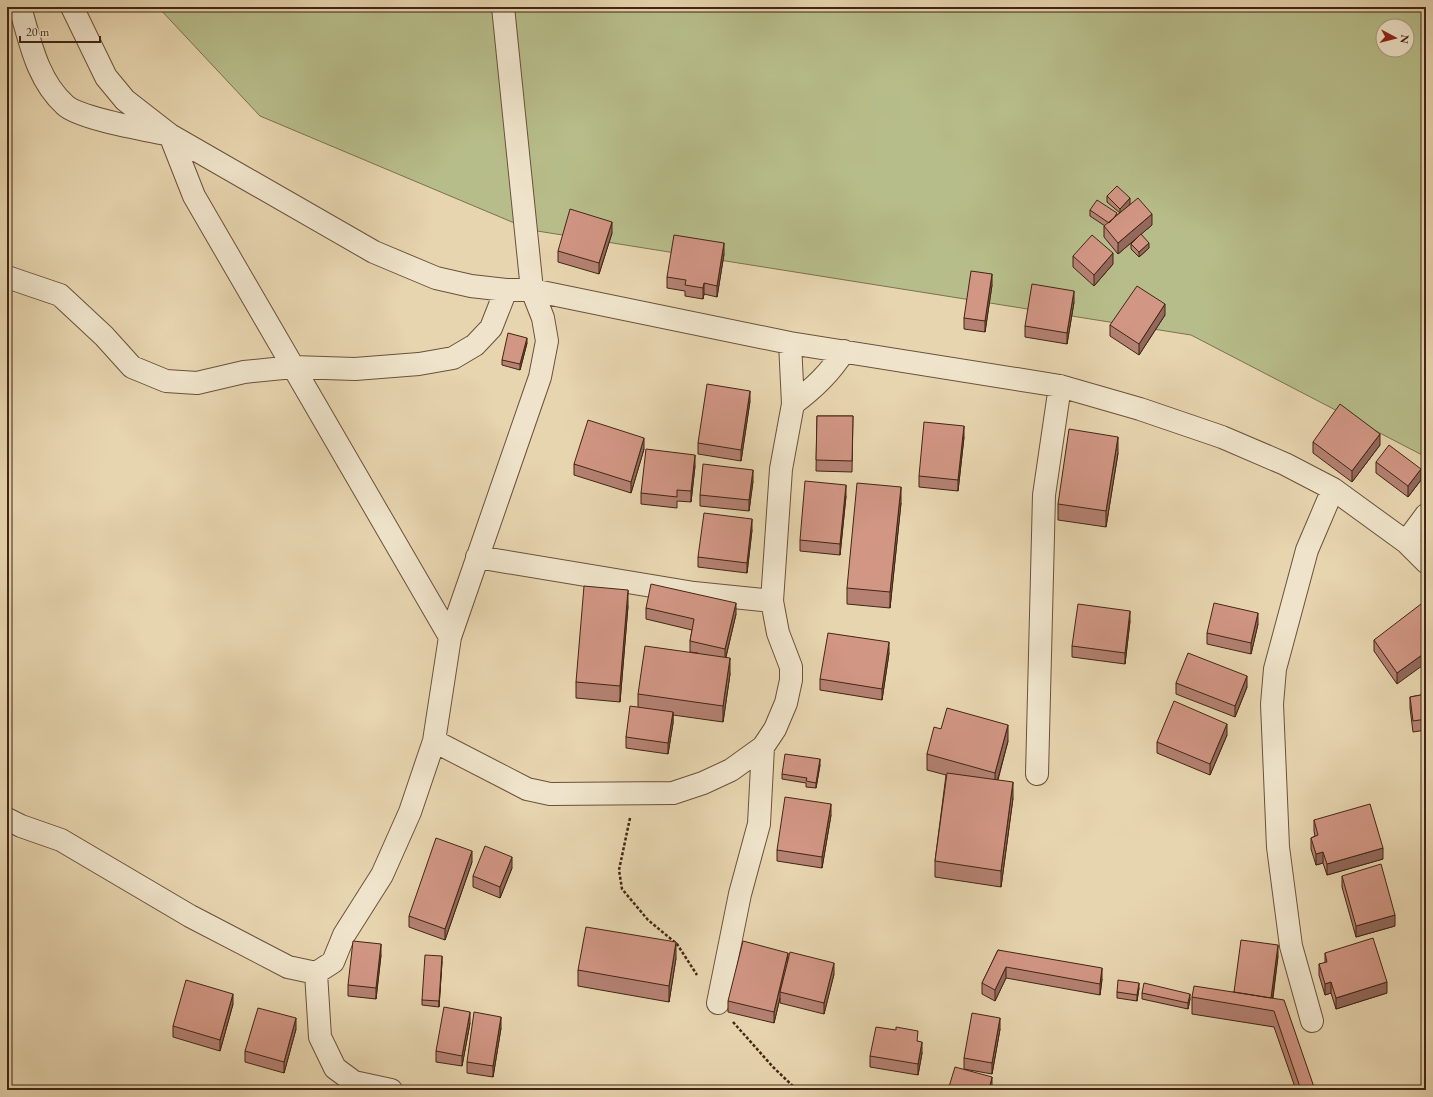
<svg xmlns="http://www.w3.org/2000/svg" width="1433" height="1097" viewBox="0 0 1433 1097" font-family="'EB Garamond',serif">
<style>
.green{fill:#b7bd8a;stroke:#7c714e;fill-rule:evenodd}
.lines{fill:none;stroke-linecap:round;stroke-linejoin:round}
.street-casing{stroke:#6b513a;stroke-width:24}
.path{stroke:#422513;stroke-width:2.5;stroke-dasharray:3 2;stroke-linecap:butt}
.street{stroke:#efe4cb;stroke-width:22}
.wall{fill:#b48172;stroke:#422513}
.shaded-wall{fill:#92695c;stroke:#422513}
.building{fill:#d19684;stroke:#422513}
</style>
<rect width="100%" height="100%" fill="#e7d5af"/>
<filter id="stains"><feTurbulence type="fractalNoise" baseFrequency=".005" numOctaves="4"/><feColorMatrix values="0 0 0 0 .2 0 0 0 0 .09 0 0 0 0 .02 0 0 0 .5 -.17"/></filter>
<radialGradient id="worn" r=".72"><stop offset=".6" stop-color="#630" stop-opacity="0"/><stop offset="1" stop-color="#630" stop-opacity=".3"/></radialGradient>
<!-- green -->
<path class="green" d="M158,7H1426V457L1191,335L531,230L260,116ZM1383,26H1407V50H1383Z"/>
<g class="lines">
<!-- street casing -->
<g class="street-casing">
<path id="street" d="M20,7C30,41 37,80 65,105C80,119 148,130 170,135L194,196L450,637
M72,7L106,77L125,100L170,135L374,252L436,278L471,286L506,290H532L790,343L1060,386L1140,409L1222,437L1285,464L1333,489L1406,542L1426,562
M7,277L60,295L104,336L132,367L166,381L197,383L244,372L293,367L355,369L419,364L453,358L475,345L491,328L506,290
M793,404C814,388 830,373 844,351
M1406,542L1426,515
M772,601L781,469L793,404L790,343
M434,741L527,789L550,794L673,793L703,783L731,770L763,747L775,729L786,703L791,680V667L778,633L772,601L694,593L477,557
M1037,774L1044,495L1060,386
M7,819L21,826L61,840L190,916L288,967L316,973L333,962L344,935L382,875L410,812L434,741L450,637L540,377L547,341L543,318L532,290L503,7
M316,973L320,1037L335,1068L354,1082L391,1090
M718,1003L740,894L759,824L763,747
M1312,1021L1291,946L1278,847L1272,704L1275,669L1307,550L1333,489"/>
</g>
<!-- path -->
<path class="path" d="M630,818L619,870L622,889L648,920L677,944L697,975
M733,1022L773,1067L797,1090"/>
<!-- street -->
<use href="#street" class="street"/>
</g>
<!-- wall -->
<path class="wall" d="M1107,196L1130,204L1152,225L1141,234L1149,248L1139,257L1131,249V244L1140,235L1118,254L1104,237V226H1105L1090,216V210L1117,215L1120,213L1107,202Z
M612,233L599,274L558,262V251Z
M724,254L717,297L704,294L703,299L685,296V291L667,288V277Z
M1073,256L1113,264L1094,286L1073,267Z
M992,285L985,332L964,329V318Z
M1074,302L1067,344L1025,337V326Z
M1165,315L1139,355L1110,336V325Z
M527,343L520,370L502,365V360Z
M750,401L741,461L698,454V443Z
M817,416H853L852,472L816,471Z
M964,437L958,491L919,487V476Z
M1313,442L1380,445L1352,482L1313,453Z
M644,449L631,493L574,475V464Z
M1118,453L1106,527L1058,520V504Z
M1376,462L1421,480L1408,497L1376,473Z
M695,466L691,502L677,501V508L641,504V493Z
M753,481L749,511L700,506V495Z
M846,496L840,555L800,551V540Z
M901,503L890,608L847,604V588Z
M752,530L747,573L698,567V557Z
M628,606L620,702L576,698V682Z
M646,608L736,614L726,657L730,674L723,722L673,715V723L668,754L626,748V737L638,707V694L698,653L690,652V641L692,630L646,619Z
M1426,611L1397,684L1374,651V640Z
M1130,621L1125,664L1072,657V646Z
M1258,624L1251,654L1207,644V633Z
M889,653L882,700L820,690V679Z
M1176,683L1247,687L1235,717L1176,694Z
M1426,694V730L1413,732L1410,708V697Z
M941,729L1008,741L998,780L1013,798L1001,887L935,877V861L946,775L927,770V754Z
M1227,735L1210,775L1157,753V742Z
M820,765L816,788L806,787V783L782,779V774Z
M831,815L822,868L777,861V850Z
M1314,820L1383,859L1327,875L1323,863L1316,865L1311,849V838L1315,836L1314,831Z
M472,862L445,940L409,927V916Z
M512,868L500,898L473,887V876Z
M1342,876L1395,926L1356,937L1342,887Z
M998,950L1102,979L1100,995L1006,978L995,1001L982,994V983Z
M1325,953L1387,993L1336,1009L1331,993L1325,995L1319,975V964L1325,963Z
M381,955L376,999L348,996V985Z
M1278,956L1273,998L1315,1090H1296L1274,1027L1192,1014V997L1234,992Z
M676,958L669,1002L578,986V970Z
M788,959L834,974L824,1014L780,1003V998L774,1023L728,1012V1001Z
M442,962L439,1007L422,1005V1000Z
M1139,988L1137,1001L1117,998V992Z
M1142,993L1190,999L1188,1009L1142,999Z
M233,1004L220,1051L173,1037V1026Z
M470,1023L462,1066L436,1062V1051Z
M501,1028L493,1077L467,1073V1062Z
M296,1029L284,1073L245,1062V1051Z
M1000,1029L992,1074L964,1069V1058Z
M918,1041L922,1053L918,1075L870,1067V1056Z"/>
<!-- shaded-wall -->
<path class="shaded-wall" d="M1130,198V204L1120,214V209Z
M1152,214V225L1118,254V243Z
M612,222V233L599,274V263Z
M724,243V254L717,297V286Z
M1149,243V248L1139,257V252Z
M1113,253V264L1094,286V275Z
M992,274V285L985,332V321Z
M704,283V294L703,299V288Z
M1074,291V302L1067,344V333Z
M1165,304V315L1139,355V344Z
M527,338V343L520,370V364Z
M750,391V401L741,461V450Z
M964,426V437L958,491V480Z
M1380,434V445L1352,482V471Z
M1118,437V453L1106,527V511Z
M644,438V449L631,493V482Z
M695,455V466L691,502V491Z
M1421,469V480L1408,497V486Z
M753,470V481L749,511V500Z
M846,485V496L840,555V544Z
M901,487V503L890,608V592Z
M752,519V530L747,573V563Z
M628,590V606L620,702V686Z
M736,603V614L725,660V649Z
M1130,611V621L1125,664V653Z
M1258,613V624L1251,654V643Z
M889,642V653L882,700V689Z
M1426,652V663L1397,684V673Z
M730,658V674L723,722V706Z
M1247,676V687L1235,717V706Z
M673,712V723L668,754V743Z
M1227,724V735L1210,775V764Z
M1008,725V741L995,789V773Z
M820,759V765L816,788V783Z
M1013,782V798L1001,887V871Z
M831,804V815L822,868V857Z
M1383,848V859L1327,875V864Z
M472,851V862L445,940V929Z
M1323,852V863L1316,865V854Z
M512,857V868L500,898V887Z
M1395,915V926L1356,937V926Z
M676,942V958L669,1002V986Z
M381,944V955L376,999V988Z
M1278,945V956L1271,1009V998Z
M788,953V963L780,992V998L774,1023V1012Z
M442,956V962L439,1007V1001Z
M834,963V974L824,1014V1003Z
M1006,967V978L995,1001V990Z
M1102,968V979L1100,995V984Z
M1331,982V993L1325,995V984Z
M1387,982V993L1336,1009V998Z
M1139,983V988L1137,1001V995Z
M233,994V1004L220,1051V1040Z
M1190,994V999L1188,1009V1003Z
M470,1012V1023L462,1066V1056Z
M501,1017V1028L493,1077V1066Z
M296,1018V1029L284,1073V1062Z
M1000,1018V1029L992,1074V1063Z
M922,1042V1053L918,1075V1064Z
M992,1077V1090H989Z"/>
<!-- building -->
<path class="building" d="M1117,186L1130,198L1120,209L1107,196Z
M1138,198L1152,214L1118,243L1104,226Z
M1097,200L1117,213L1114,218L1109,223L1090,210Z
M570,209L612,222L599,263L558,251Z
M1141,234L1149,243L1139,252L1131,244Z
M674,235L724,243L717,286L704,283L703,288L685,285L686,280L667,277Z
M1092,235L1113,253L1094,275L1073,256Z
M971,271L992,274L985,321L964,318Z
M1032,284L1074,291L1067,333L1025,326Z
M1137,286L1165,304L1139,344L1110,325Z
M508,333L527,338L520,364L502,360Z
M707,384L750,391L741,450L698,443Z
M1340,404L1380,434L1352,471L1313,442Z
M817,416H853L852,461L816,460Z
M588,420L644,438L631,482L574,464Z
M924,422L964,426L958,480L919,476Z
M1069,429L1118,437L1106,511L1058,504Z
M1389,445L1421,469L1408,486L1376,462Z
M646,449L695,455L691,491L677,490V497L641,493Z
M703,464L753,470L749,500L700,495Z
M805,481L846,485L840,544L800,540Z
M857,483L901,487L890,592L847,588Z
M704,513L752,519L747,563L698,557Z
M651,584L736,603L725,649L690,641L694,619L646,608Z
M584,586L628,590L620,686L576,682Z
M1214,603L1258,613L1251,643L1207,633Z
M1078,604L1130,611L1125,653L1072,646Z
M1421,604L1426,611V652L1397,673L1374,640Z
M828,633L889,642L882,689L820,679Z
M645,646L730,658L723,706L638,694Z
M1188,653L1247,676L1235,706L1176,683Z
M1426,694V719L1413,721L1410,697Z
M1174,701L1227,724L1210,764L1157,742Z
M630,706L673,712L668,743L626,737Z
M947,708L1008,725L995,773L927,754L934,727L941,729Z
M785,754L820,759L816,783L806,781L807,778L782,774Z
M947,773L1013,782L1001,871L935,861Z
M785,797L831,804L822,857L777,850Z
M1370,804L1383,848L1327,864L1323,852L1316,854L1311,838L1318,835L1314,820Z
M436,838L472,851L445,929L409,916Z
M485,846L512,857L500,887L473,876Z
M1381,864L1395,915L1356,926L1342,876Z
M586,927L676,942L669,986L578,970Z
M1373,938L1387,982L1336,998L1331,982L1325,984L1319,964L1327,962L1325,953Z
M1241,940L1278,945L1271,998L1234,992Z
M353,941L381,944L376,988L348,985Z
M743,941L788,953L774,1012L728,1001Z
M998,950L1102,968L1100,984L1006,967L995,990L982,983Z
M790,952L834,963L824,1003L780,992Z
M425,955L442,956L439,1001L422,1000Z
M186,980L233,994L220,1040L173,1026Z
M1118,980L1139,983L1137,995L1117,992Z
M1144,983L1190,994L1188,1003L1142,993Z
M1194,986L1284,1000L1315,1090H1301L1274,1011L1192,997Z
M444,1007L470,1012L462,1056L436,1051Z
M258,1008L296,1018L284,1062L245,1051Z
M474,1012L501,1017L493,1066L467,1062Z
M972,1013L1000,1018L992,1063L964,1058Z
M876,1027L896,1030V1027L918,1031L917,1041L922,1042L918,1064L870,1056Z
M955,1067L992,1077L989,1090H948Z"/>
<!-- margin -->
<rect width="1433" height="1097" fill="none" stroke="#e7d5af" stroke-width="24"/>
<rect x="8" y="8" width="1417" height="1081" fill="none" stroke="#422513" stroke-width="2"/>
<rect x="12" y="12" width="1409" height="1073" fill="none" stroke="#422513"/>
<!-- north arrow -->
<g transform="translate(1395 38) rotate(97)"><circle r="19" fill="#efe4cb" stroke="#aa9881"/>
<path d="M0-3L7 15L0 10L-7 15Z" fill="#8f2418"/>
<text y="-6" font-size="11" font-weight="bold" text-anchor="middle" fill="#422513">N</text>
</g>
<!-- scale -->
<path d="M20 36v6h80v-6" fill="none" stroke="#422513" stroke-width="2"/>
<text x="26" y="36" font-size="12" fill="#422513" stroke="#efe4cb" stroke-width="3" paint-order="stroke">20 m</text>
<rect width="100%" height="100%" filter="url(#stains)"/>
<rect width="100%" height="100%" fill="url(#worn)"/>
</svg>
